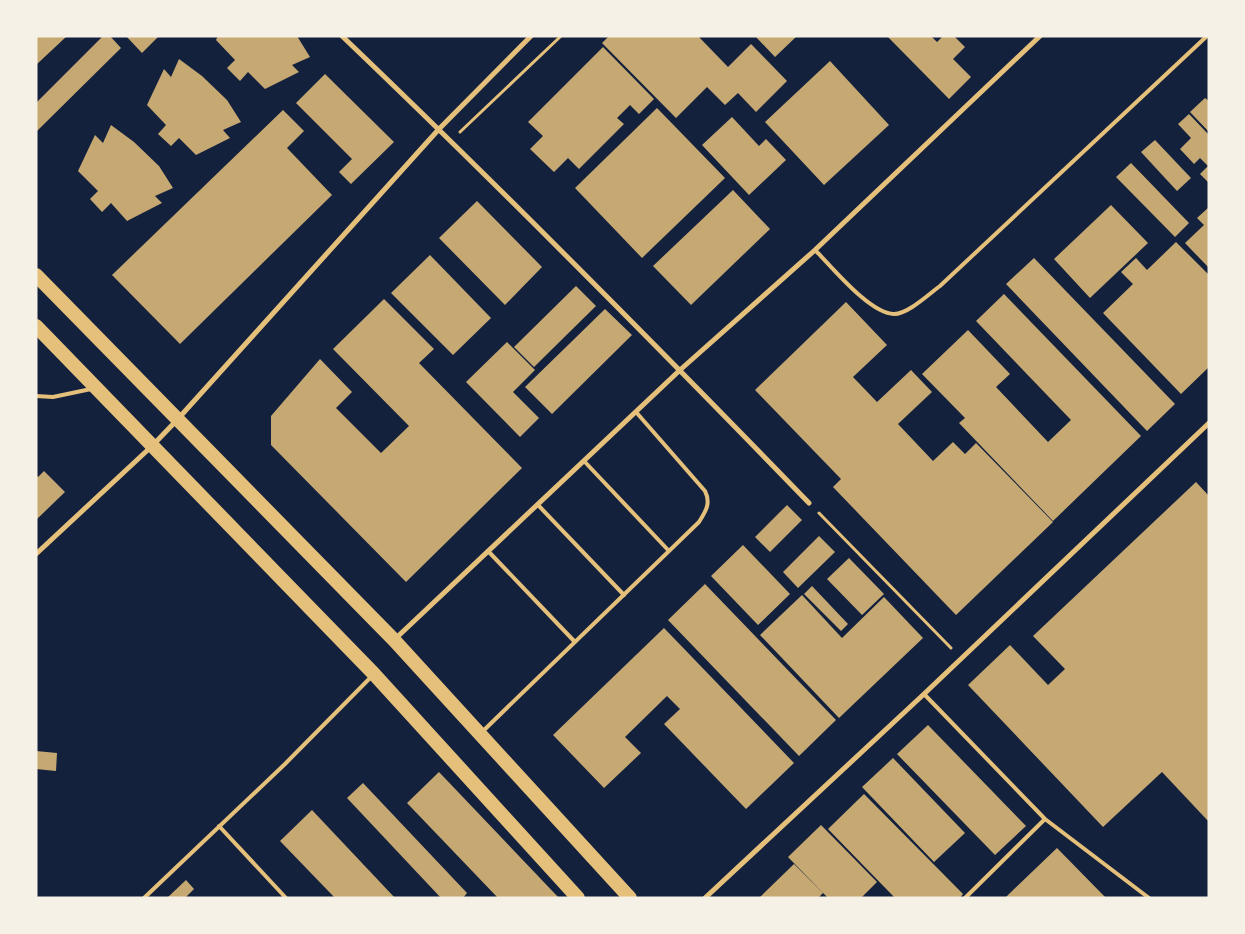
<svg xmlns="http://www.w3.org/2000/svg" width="1245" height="934" viewBox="0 0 1245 934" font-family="Arial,sans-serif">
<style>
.building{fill:#c6a872}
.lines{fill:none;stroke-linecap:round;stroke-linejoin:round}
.path{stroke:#e5c07b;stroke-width:3}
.service{stroke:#e5c07b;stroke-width:4}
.minor{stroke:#e5c07b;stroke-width:5}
.trunk{stroke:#e5c07b;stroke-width:14}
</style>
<rect width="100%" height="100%" fill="#14213d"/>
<!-- building -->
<path class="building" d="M36,36H67L36,65Z
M103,36H110L121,48L36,132V103Z
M126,36H159L142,53Z
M218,36H297L310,57L292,65L299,72L265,89L248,72L240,81L227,68L235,60L216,40Z
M609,36H698L728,67L751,44L787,81L756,112L738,93L725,105L707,87L676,118L602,43Z
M755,36H797L775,57Z
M887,36H931L937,42L943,36H954L965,47L953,59L971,77L949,99Z
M603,47L654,99L639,114L630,105L617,118L624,124L579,169L568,158L554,172L530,149L543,136L528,122Z
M179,59L202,76L227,100L241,122L223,130L230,138L196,155L179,138L171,146L158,134L166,125L147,105L164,69L171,77Z
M830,61L889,125L824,185L765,122Z
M325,74L394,142L351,184L339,172L352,159L296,103Z
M1205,98L1209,101V132L1190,112Z
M657,108L725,178L642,258L575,188Z
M283,110L304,131L287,148L332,195L180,344L112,275Z
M1189,114L1209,135V183L1200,174L1208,166L1200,158L1194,164L1180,149L1191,138L1178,124Z
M732,117L759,146L766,139L786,160L749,195L702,145Z
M111,125L134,142L159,166L173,188L155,196L162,203L127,221L111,203L102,212L90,199L98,191L78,171L95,135L103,143Z
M1155,140L1191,178L1177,191L1141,152Z
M1131,163L1189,223L1175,237L1116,177Z
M733,190L770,229L691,305L653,266Z
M477,201L542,267L505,305L439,238Z
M1111,205L1148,243L1090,298L1054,259Z
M1209,207V268L1185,243L1204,225L1197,218Z
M1176,242L1209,275V367L1181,394L1103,313L1133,284L1121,272L1136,258L1147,270Z
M430,255L491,318L453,355L391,293Z
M1034,258L1175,404L1147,431L1006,284Z
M576,286L596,306L534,367L514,347Z
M1004,294L1141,436L1053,521L959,423L965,418L922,374L968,330L1010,374L996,387L1048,442L1071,420L976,321Z
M384,299L434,349L419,363L522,468L406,582L271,445V416L320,359L352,392L336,408L381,453L409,426L333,349Z
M846,302L887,345L853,377L877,402L911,370L932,392L898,424L933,461L953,442L965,454L976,443L1053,522L956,615L833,487L841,479L755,390Z
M605,309L632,335L552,414L525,387Z
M507,342L535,370L513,392L539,418L520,437L466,382Z
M44,471L65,492L36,520V475L38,477Z
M1196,482L1209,496V822L1162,772L1103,827L968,685L1010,645L1048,685L1065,669L1033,636Z
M787,505L802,520L770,552L755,537Z
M819,536L835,552L798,588L783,572Z
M743,545L790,594L758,625L711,576Z
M849,558L884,594L862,615L827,579Z
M705,584L836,720L799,756L668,620Z
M812,586L848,624L841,631L804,594Z
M802,595L842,638L884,597L923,638L839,718L760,635Z
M664,628L794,763L746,809L664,724L680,709L667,696L625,737L641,753L604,788L553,735Z
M928,725L1026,826L995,855L897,754Z
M36,751L57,753L56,771L36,769Z
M893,758L965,833L934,862L862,787Z
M439,772L559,898H498L407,803Z
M363,783L467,893L463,898H441L347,798Z
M864,794L963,894L960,898H895L828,829Z
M312,810L395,898H335L280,841Z
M821,825L877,882L861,898H828L788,857Z
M1057,848L1106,898H1005L1010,893Z
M794,864L823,893L818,898H759Z
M186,880L194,889L185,898H167Z"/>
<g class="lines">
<!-- path -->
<path class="path" d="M460,132L561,36
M819,513L951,648"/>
<!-- service -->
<path class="service" d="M815,250C832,267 870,314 894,314C908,314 929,294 940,286L1207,36
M36,396L53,397L91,389
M584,461L669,551
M538,505L624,595
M488,551L575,642
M924,694L1045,819L1149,898
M482,732L699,522C706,511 711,503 705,491L636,412
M219,826L286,898
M144,898L285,764L372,676
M965,898L1045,819"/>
<!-- minor -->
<path class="minor" d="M342,36C501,188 656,345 809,503
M36,554L152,446L177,420L439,129L531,36
M394,640L680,370L815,250L1040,36
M705,898L924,694L1209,423"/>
<!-- trunk -->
<path class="trunk" d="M36,275L394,640L630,898
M36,326L374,674L578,898"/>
</g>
<!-- border -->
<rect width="1245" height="934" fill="none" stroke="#f6f1e7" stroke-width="75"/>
</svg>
